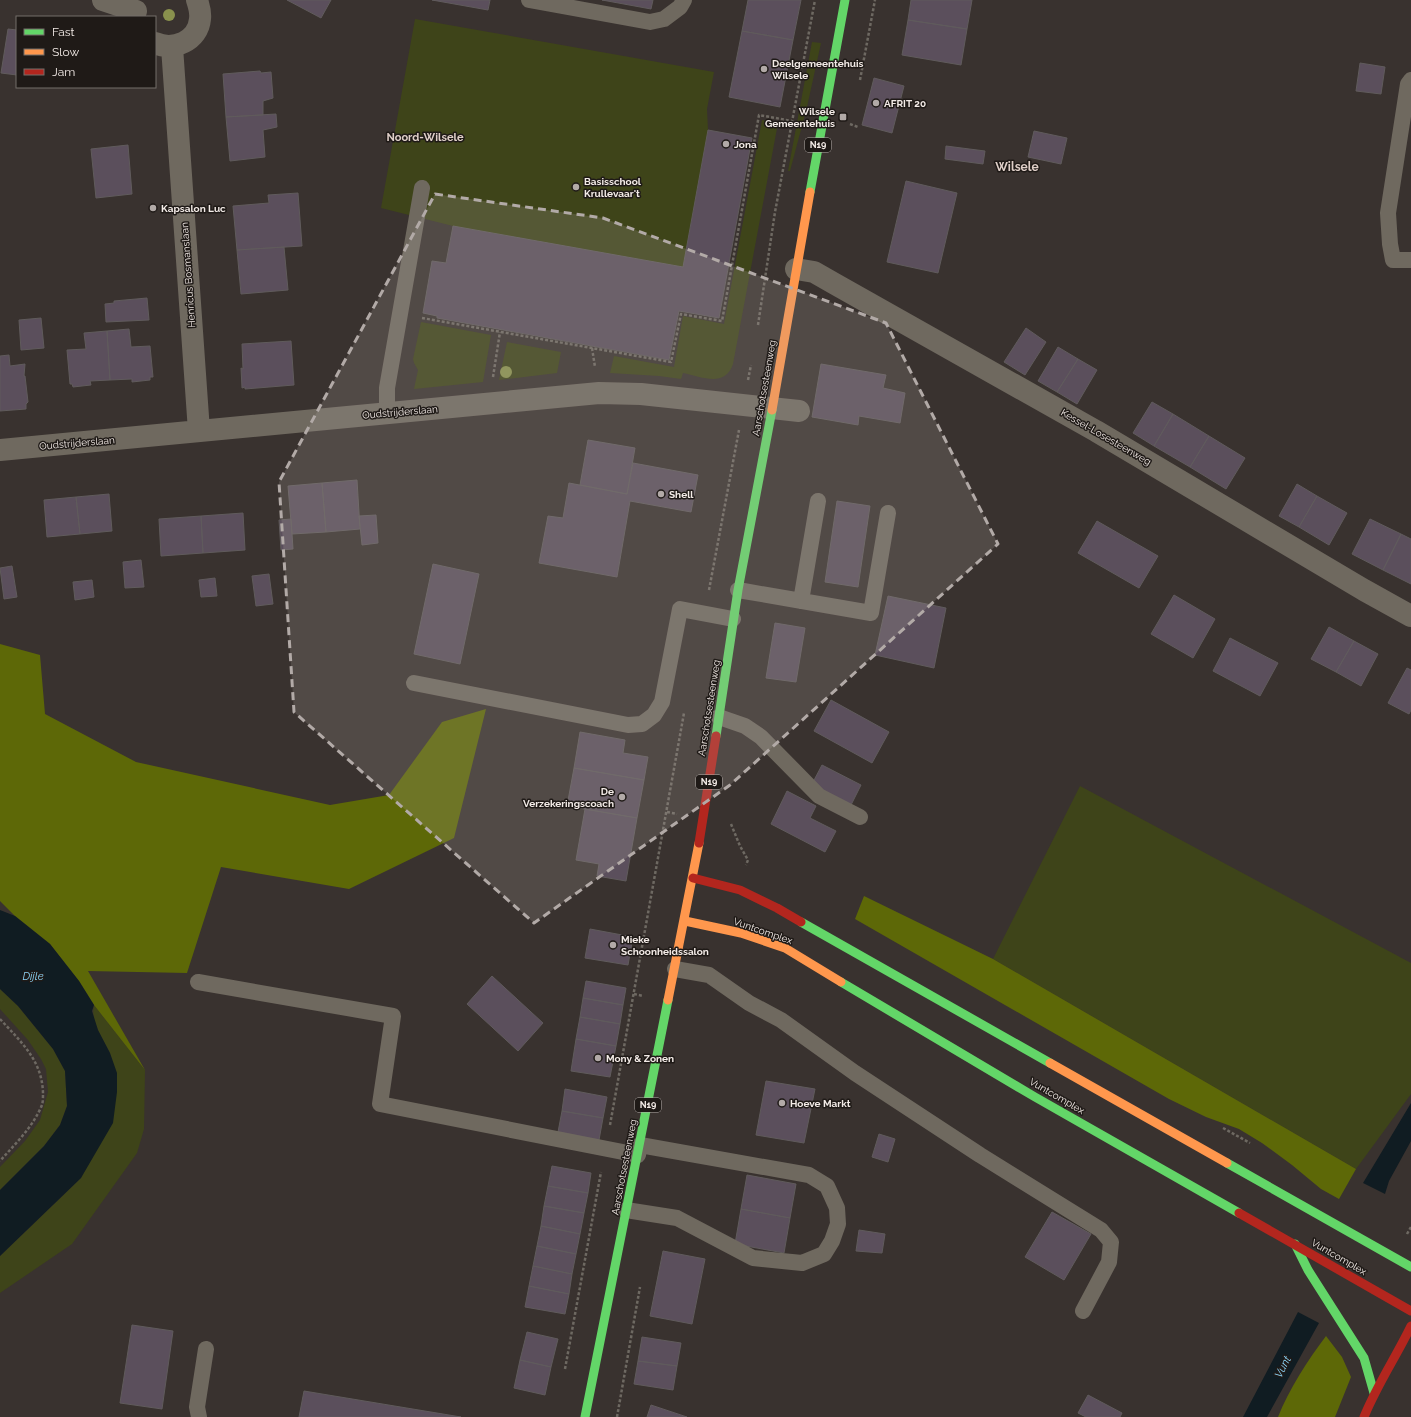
<svg xmlns="http://www.w3.org/2000/svg" width="1411" height="1417" viewBox="0 0 1411 1417" font-family="Raleway,sans-serif">
<style>
.green{fill:#3e4419}
.forest{fill:#5d6807}
.water{fill:#101c22}
.building{fill:#5b4f5c;stroke:#605b5c}
.lines{fill:none;stroke-linecap:round;stroke-linejoin:round}
.path{stroke:#6e6962;stroke-width:2.5;stroke-dasharray:3 2;stroke-linecap:butt}
.lane{stroke:#6f695f;stroke-width:16}
.street{stroke:#6f695f;stroke-width:22}
.fast{stroke:#63d668;stroke-width:9}
.slow{stroke:#ff974d;stroke-width:9}
.jam{stroke:#b3261e;stroke-width:9}
.tree{fill:#89914d}
.marked{fill:#b2aaa7;fill-opacity:0.2;stroke:#b2aaa7;stroke-width:3;stroke-dasharray:8 5;stroke-linejoin:round}
.poi-dot{fill:#b2aaa7;stroke:#1f1a17;stroke-width:1.5}
.labels{text-anchor:middle;dominant-baseline:central;stroke-width:3;stroke-linejoin:round;paint-order:stroke}
.shield{fill:#1f1a17;stroke:#b3aca9;stroke-width:1}
.shield-label{font-size:9px;font-weight:bold;fill:#f3ebe7}
.poi-label{font-size:10px;font-weight:bold;fill:#f3ebe7;stroke:#1f1a17;text-anchor:start}
.street-label{font-size:10px;fill:#f3ebe7;stroke:#1f1a17}
.neighbourhood-label{font-size:11px;font-weight:bold;fill:#dfcfc8;stroke:#1f1a17}
.water-label{font-size:11px;font-style:italic;fill:#8bd6fa;stroke:#1f1a17}
.quarter-label{font-size:12px;font-weight:bold;fill:#dfcfc8;stroke:#1f1a17}
</style>
<rect width="100%" height="100%" fill="#39322f"/>
<!-- green -->
<path class="green" d="M415,19L714,72L707,109L708,130L683,267L453,226L381,208Z
M812,42L821,43L807,107L790,171H788Z
M762,120L778,123L733,364C725,388 702,377 683,373L681,379L659,376L610,373L614,356L674,367L683,316L724,324Z
M421,322L491,335L483,382L414,389L418,370L414,363L413,359Z
M507,342L561,352L557,373L499,380Z
M1080,786L1411,963V1094L1356,1169L993,959Z
M0,989L18,1006L53,1049L65,1071L67,1106L60,1125L44,1146L0,1190V1167L25,1141L40,1120L48,1092L46,1069L41,1059L28,1040L0,1009Z
M94,1005L145,1070L144,1129L137,1153L72,1244L0,1293V1256L81,1178L110,1053C103,1039 90,1021 94,1005Z"/>
<!-- forest -->
<path class="forest" d="M0,644L40,655L45,714L136,762L330,805L389,795L442,722L486,709L454,838L349,889L221,867L187,973L88,971L145,1070L94,1005L79,981L50,944L15,916L0,901Z
M864,896L993,959L1356,1169L1339,1199L1321,1189L1292,1165L1262,1143L1239,1129L1206,1117L1169,1099L855,919Z
M1326,1336L1342,1357L1351,1377L1335,1417H1278C1289,1389 1308,1360 1326,1336Z"/>
<!-- water -->
<path class="water" d="M0,910L15,916L50,944L79,981L94,1005L92,1011L98,1030L110,1053L117,1073V1092L113,1123L81,1178L0,1256V1190L44,1146L60,1125L67,1106L65,1071L53,1049L18,1006L0,989Z
M1411,1103V1141L1389,1181L1385,1194L1363,1183Z
M1298,1312L1319,1323L1267,1417H1243Z"/>
<!-- building -->
<path class="building" d="M287,0H331L321,18Z
M432,0H490L488,10Z
M602,0H653L651,9Z
M748,0H801L793,40L742,31Z
M911,0H972L967,29L908,20Z
M908,20L967,29L961,65L902,55Z
M8,29L17,30V75L1,73Z
M742,31L793,40L780,107L729,97Z
M1360,63L1385,67L1381,94L1356,91Z
M260,71L261,73L271,72L273,98L263,101V115L226,117L223,74Z
M874,78L904,86L892,133L862,125Z
M276,114L277,127L263,130L265,157L230,161L226,117Z
M708,130L752,138L719,318L679,311L669,360L437,318V316L423,313L432,261L446,263L453,226L683,267Z
M1034,131L1067,138L1061,164L1028,157Z
M128,145L132,194L96,198L91,149Z
M946,146L985,151L983,164L945,159Z
M906,181L957,193L938,273L887,262Z
M298,193L302,246L237,250L233,206L269,203L268,195Z
M284,247L288,290L241,294L237,250Z
M147,298L149,320L106,322L105,304L114,303V301Z
M41,318L44,348L21,350L19,320Z
M1026,328L1046,342L1025,375L1004,362Z
M129,329L131,347L150,346L153,377H150V380L132,382V379L110,380L107,331Z
M107,331L110,380L90,381L91,385L73,387L72,384H70L67,350L86,349L84,333Z
M291,341L294,385L245,389V387L242,388L241,368L243,369L242,344Z
M1058,347L1078,359L1057,392L1038,381Z
M9,355L10,366L25,364L24,376H25L28,402L26,404V409L0,411V356Z
M1078,359L1097,370L1077,404L1057,392Z
M821,364L886,375L883,388L905,393L900,423L859,416L858,425L812,417Z
M1152,402L1173,414L1154,446L1133,433Z
M1173,414L1209,436L1190,467L1154,446Z
M1209,436L1245,458L1226,489L1190,467Z
M588,440L635,448L627,494L580,485Z
M633,463L698,475L691,512L630,501L617,577L539,563L548,516L563,518L569,483L627,494Z
M357,480L360,529L326,532L322,483Z
M322,483L326,532L292,534L288,486Z
M1297,484L1317,496L1299,527L1279,516Z
M109,494L112,531L80,534L76,497Z
M1317,496L1347,513L1329,545L1299,527Z
M76,497L80,534L47,537L44,500Z
M837,501L870,506L858,587L825,582Z
M243,513L245,550L203,553L201,516Z
M376,515L378,543L362,545L359,516Z
M201,516L203,553L161,556L159,519Z
M291,519L293,549L281,550L279,520Z
M1370,519L1401,534L1383,570L1352,554Z
M1097,521L1158,556L1139,588L1078,553Z
M1401,534L1411,539V584L1383,570Z
M141,560L144,587L125,588L123,562Z
M433,564L479,574L460,664L414,654Z
M12,566L17,597L4,599L0,568Z
M269,574L273,604L256,606L252,576Z
M215,578L217,596L201,597L199,580Z
M92,580L94,597L75,600L73,582Z
M1174,595L1215,619L1193,658L1151,634Z
M888,596L946,608L934,668L875,655Z
M775,623L805,628L796,682L766,678Z
M1329,627L1354,641L1336,672L1311,659Z
M1230,638L1278,663L1260,696L1213,671Z
M1354,641L1378,654L1361,686L1336,672Z
M1407,668L1411,670V710L1409,714L1388,703Z
M831,700L889,732L872,763L814,731Z
M580,732L625,740L623,753L648,757L644,780L574,768Z
M822,765L861,785L851,805L812,784Z
M574,768L644,780L637,818L567,806Z
M787,791L816,806L810,818L836,831L825,852L771,824Z
M585,809L637,818L626,881L597,876L599,864L576,860Z
M590,929L633,937L628,965L585,958Z
M492,976L543,1023L518,1051L467,1004Z
M586,981L626,988L623,1005L583,998Z
M583,998L623,1005L620,1024L580,1017Z
M580,1017L620,1024L616,1046L576,1039Z
M576,1039L616,1046L610,1077L571,1071Z
M766,1081L815,1089L804,1143L756,1135Z
M565,1089L607,1097L603,1118L562,1111Z
M562,1111L603,1118L599,1140L558,1132Z
M879,1134L895,1139L888,1162L872,1157Z
M552,1166L591,1173L588,1193L548,1186Z
M747,1175L796,1184L790,1218L741,1209Z
M548,1186L588,1193L584,1213L544,1206Z
M544,1206L584,1213L580,1234L541,1226Z
M741,1209L790,1218L784,1253L735,1244Z
M1052,1212L1091,1234L1064,1280L1025,1257Z
M541,1226L580,1234L576,1254L537,1246Z
M859,1230L885,1234L882,1253L856,1251Z
M537,1246L576,1254L572,1274L533,1266Z
M663,1251L705,1259L692,1324L650,1316Z
M533,1266L572,1274L569,1294L529,1286Z
M529,1286L569,1294L565,1314L525,1307Z
M132,1325L173,1331L162,1409L120,1403Z
M527,1332L558,1339L551,1367L520,1360Z
M642,1337L681,1343L677,1366L638,1361Z
M520,1360L551,1367L545,1395L514,1388Z
M638,1361L677,1366L673,1390L634,1384Z
M304,1391L461,1417H299Z
M1088,1395L1122,1413L1120,1417H1086L1078,1413Z
M651,1405L687,1417H647Z"/>
<g class="lines">
<!-- path -->
<path class="path" d="M860,80L875,0
M850,124L858,127
M422,318L671,362L681,314L722,321L759,115L792,121
M758,325L775,212L815,0
M592,348L595,367
M493,377L500,332
M748,380L751,365
M709,590L739,430
M667,812L677,814
M731,824L740,846L748,860L746,865
M634,994L643,996
M0,1019C21,1042 42,1060 43,1093C43,1097 43,1102 42,1105C33,1127 15,1144 0,1161
M610,1125L684,713
M1223,1128L1250,1143
M1407,1234L1411,1227
M565,1369L601,1172
M617,1417L640,1287"/>
<!-- lane -->
<path class="lane" d="M529,0L650,22L664,19L680,7L684,0
M1411,80L1408,84L1388,213L1390,244L1393,260H1411
M387,413V388L422,188
M738,590L871,613L888,513
M801,601L818,501
M414,683L628,725L642,724L654,715L662,702L680,609L733,619
M719,717L745,726L761,737L819,796L860,817
M675,969L709,975L749,1003L781,1020L855,1073L980,1155L1101,1230L1111,1242L1109,1262L1083,1311
M198,982L393,1016L380,1104L638,1155
M626,1210L677,1218L753,1258L802,1263L824,1254L832,1241L838,1224L837,1208L827,1186L809,1175L640,1145
M199,1417L197,1407L206,1349"/>
<!-- street -->
<path class="street" d="M103,0L136,11
M155,43C174,51 198,41 200,19C201,12 199,6 197,0
M172,47L199,431
M796,269L814,272L835,284L1096,431L1364,590L1411,616
M0,450L599,393L641,394L799,411"/>
<!-- fast -->
<path class="fast" d="M810,192L845,0
M716,736L738,590L772,410
M801,922L1050,1063
M841,982L1035,1097L1239,1213
M1227,1163L1411,1267
M1295,1244L1308,1270L1364,1358L1374,1393
M585,1417L668,1000"/>
<!-- slow -->
<path class="slow" d="M772,410L810,192
M685,921L741,933L785,948L841,982
M668,1000L699,843
M1050,1063L1227,1163"/>
<!-- jam -->
<path class="jam" d="M699,843L716,736
M693,878L740,890L777,908L801,922
M1239,1213L1411,1311
M1364,1417C1377,1385 1396,1357 1411,1326"/>
</g>
<!-- trees -->
<g class="tree">
<circle cx="169" cy="15" r="6"/>
<circle cx="506" cy="372" r="6"/>
</g>
<!-- marked area -->
<path class="marked" d="M435,194L603,218L886,323L998,544L730,785L534,923L294,712L279,482Z"/>
<!-- markers -->
<g class="poi-dot">
<circle cx="764" cy="69" r="4"/>
<circle cx="876" cy="103" r="4"/>
<rect x="839" y="113" width="8" height="8" rx="2"/>
<circle cx="726" cy="144" r="4"/>
<circle cx="576" cy="187" r="4"/>
<circle cx="153" cy="208" r="4"/>
<circle cx="661" cy="494" r="4"/>
<circle cx="622" cy="797" r="4"/>
<circle cx="613" cy="945" r="4"/>
<circle cx="598" cy="1058" r="4"/>
<circle cx="782" cy="1103" r="4"/>
</g>
<g class="labels">
<!-- shield labels -->
<g class="shield">
<rect x="805" y="138" width="26" height="14" rx="3"/>
<rect x="696" y="775" width="26" height="14" rx="3"/>
<rect x="635" y="1098" width="26" height="14" rx="3"/>
</g>
<g class="shield-label">
<text x="818" y="145">N19</text>
<text x="709" y="782">N19</text>
<text x="648" y="1105">N19</text>
</g>
<!-- poi labels -->
<g class="poi-label">
<text x="772" y="63">Deelgemeentehuis<tspan x="772" dy="12">Wilsele</tspan></text>
<text x="884" y="103">AFRIT 20</text>
<text x="835" y="111" text-anchor="end">Wilsele<tspan x="835" dy="12">Gemeentehuis</tspan></text>
<text x="734" y="144">Jona</text>
<text x="584" y="181">Basisschool<tspan x="584" dy="12">Krullevaar't</tspan></text>
<text x="161" y="208">Kapsalon Luc</text>
<text x="669" y="494">Shell</text>
<text x="614" y="791" text-anchor="end">De<tspan x="614" dy="12">Verzekeringscoach</tspan></text>
<text x="621" y="939">Mieke<tspan x="621" dy="12">Schoonheidssalon</tspan></text>
<text x="606" y="1058">Mony &amp; Zonen</text>
<text x="790" y="1103">Hoeve Markt</text>
</g>
<!-- street labels -->
<g class="street-label">
<text transform="translate(188 275) rotate(-94)">Henricus Bosmanslaan</text>
<text transform="translate(764 388) rotate(-80)">Aarschotsesteenweg</text>
<text transform="translate(400 412) rotate(-5)">Oudstrijderslaan</text>
<text transform="translate(1106 437) rotate(30)">Kessel-Losesteenweg</text>
<text transform="translate(77 443) rotate(-5)">Oudstrijderslaan</text>
<text transform="translate(709 708) rotate(-81)">Aarschotsesteenweg</text>
<text transform="translate(763 931) rotate(19)">Vuntcomplex</text>
<text transform="translate(1057 1096) rotate(30)">Vuntcomplex</text>
<text transform="translate(624 1167) rotate(-79)">Aarschotsesteenweg</text>
<text transform="translate(1339 1257) rotate(30)">Vuntcomplex</text>
</g>
<!-- neighbourhood labels -->
<g class="neighbourhood-label">
<text x="425" y="137">Noord-Wilsele</text>
</g>
<!-- water labels -->
<g class="water-label">
<text x="33" y="976">Dijle</text>
<text transform="translate(1283 1367) rotate(-63)">Vunt</text>
</g>
<!-- quarter labels -->
<g class="quarter-label">
<text x="1017" y="167">Wilsele</text>
</g>
</g>
<!-- legend -->
<rect x="16" y="16" width="140" height="72" fill="#1f1a17" stroke="#746e6a"/>
<rect x="24" y="29" width="20" height="6" fill="#63d668" stroke="#746e6a"/>
<text x="52" y="36" font-size="12" fill="#f3ebe7">Fast</text>
<rect x="24" y="49" width="20" height="6" fill="#ff974d" stroke="#746e6a"/>
<text x="52" y="56" font-size="12" fill="#f3ebe7">Slow</text>
<rect x="24" y="69" width="20" height="6" fill="#b3261e" stroke="#746e6a"/>
<text x="52" y="76" font-size="12" fill="#f3ebe7">Jam</text>
</svg>
